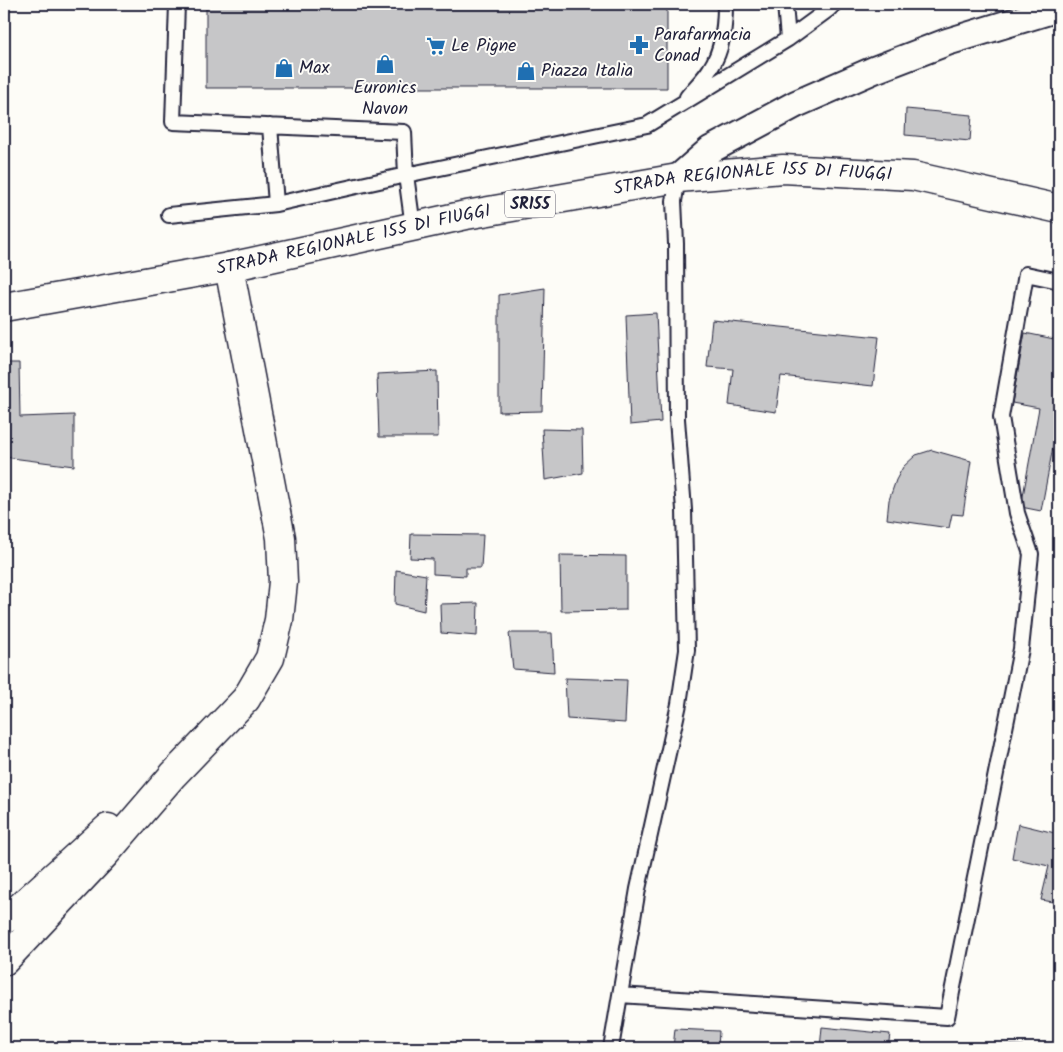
<svg xmlns="http://www.w3.org/2000/svg" width="1063" height="1052" viewBox="0 0 1063 1052" font-family="Kalam,sans-serif">
<style>
.building{fill:#c6c6c8;stroke:#22223b}
.lines{fill:none;stroke-linecap:round;stroke-linejoin:round}
.service-casing{stroke:#22223b;stroke-width:18}
.minor-casing{stroke:#22223b;stroke-width:30}
.primary-casing{stroke:#22223b;stroke-width:31}
.trunk-casing{stroke:#22223b;stroke-width:31}
.service{stroke:#fdfcf7;stroke-width:14}
.minor{stroke:#fdfcf7;stroke-width:26}
.primary{stroke:#fdfcf7;stroke-width:28}
.trunk{stroke:#fdfcf7;stroke-width:28}
.labels{text-anchor:middle;dominant-baseline:central;stroke-width:4;stroke-linejoin:round;paint-order:stroke}
.shield{fill:#fdfcf7;stroke:#646373;stroke-width:1}
.shield-label{font-size:16px;font-weight:bold;fill:#22223b}
.poi-label{font-size:18px;fill:#22223b;stroke:#fdfcf7;text-anchor:start}
.street-label{font-size:18px;fill:#22223b;stroke:#fdfcf7}
</style>
<rect width="100%" height="100%" fill="#fdfcf7"/>
<filter id="ink" filterUnits="userSpaceOnUse"><feTurbulence type="fractalNoise" baseFrequency=".02" numOctaves="2"/><feDisplacementMap in="SourceGraphic" scale="10" xChannelSelector="R" yChannelSelector="G"/><feConvolveMatrix kernelMatrix="1 2 1 2 8 2 1 2 1" color-interpolation-filters="sRGB"/></filter>
<g filter="url(#ink)">
<!-- building -->
<path class="building" d="M26,4H69L68,9Z
M206,4H667V88H206Z
M906,109L972,115L970,141L905,135Z
M545,288L542,411L499,412V295Z
M656,313L661,422L630,425L626,315Z
M712,320L879,337L873,386L781,376L776,412L729,405L733,369L707,367Z
M1025,333L1059,340V415L1041,511L1021,507L1039,408L1012,403Z
M4,363H19L20,417L74,415V466L4,457Z
M437,371L438,437H379L377,374Z
M542,429L582,430L583,473L545,480Z
M932,450L971,461L963,515L952,514L949,528L887,519L889,500L896,480L903,467L916,455Z
M411,534L483,535L481,568H466V576L433,574V559L410,558Z
M560,555L626,556V610L561,611Z
M396,570L426,575L424,611L395,604Z
M478,603L477,636L441,633L440,604Z
M509,633H552L554,672L513,669Z
M565,678L627,680L625,723L567,719Z
M1018,824L1059,834V903L1041,900L1049,866L1012,858Z
M822,1027L890,1034L888,1048H820Z
M675,1029L719,1031L718,1048H673Z
M1003,1045L1023,1046V1048H1003Z"/>
<g class="lines">
<!-- service casing -->
<g class="service-casing">
<path id="service" d="M177,4L173,122L404,132L406,175L276,204L270,126
M788,39L829,9L834,4
M687,97C694,88 704,79 710,69C723,50 725,26 725,4
M169,215L276,204
M413,227L406,175L647,125L788,39L785,4
M620,995L947,1017L1021,649L1031,554L1017,513L1001,417L1026,274L1059,281
M611,1048L638,889L679,704L687,650L684,510L677,419L676,244L674,201L678,178"/>
</g>
<!-- minor casing -->
<g class="minor-casing">
<path id="minor" d="M678,178L710,150L796,104L874,70L947,42L1059,8"/>
</g>
<!-- primary casing -->
<g class="primary-casing">
<g id="primary">
<path id="s1" d="M4,307L229,267L466,215L678,178L783,169L913,176L1059,209"/>
</g>
</g>
<!-- trunk casing -->
<g class="trunk-casing">
<path id="trunk" d="M4,920L18,909L108,828
M4,961L106,853L173,775L246,699L270,658L279,620L283,582L281,538L229,267"/>
</g>
<!-- service -->
<use href="#service" class="service"/>
<!-- minor -->
<use href="#minor" class="minor"/>
<!-- primary -->
<use href="#primary" class="primary"/>
<!-- trunk -->
<use href="#trunk" class="trunk"/>
</g>
</g>
<!-- icons -->
<defs>
<g id="pharmacy-bare" transform="scale(1.5)"><path d="M-2-6h4v4h4v4h-4v4h-4v-4h-4v-4h4Z" fill="#1f6fb2" stroke="#fdfcf7" stroke-width="2.5" paint-order="stroke"/></g>
<g id="supermarket-bare" transform="scale(1.5)"><path d="M-6-5.5h2.5l.6 2H6L4.5 2H-2.5L-4.4-4H-6ZM-1.5 3.2a1.3 1.3 0 1 0 .1 0ZM3 3.2a1.3 1.3 0 1 0 .1 0Z" fill="#1f6fb2" stroke="#fdfcf7" stroke-width="2.5" paint-order="stroke"/></g>
<g id="shop-bare" transform="scale(1.5)"><path d="M-5-2.5h2.3a2.7 3.5 0 0 1 5.4 0H5L5.5 6h-11ZM-1.5-2.5h3a1.5 2.3 0 0 0-3 0Z" fill="#1f6fb2" stroke="#fdfcf7" stroke-width="2.5" paint-order="stroke"/></g>
</defs>
<g fill-rule="evenodd">
<use href="#pharmacy-bare" x="639" y="45"/>
<use href="#supermarket-bare" x="436" y="46"/>
<use href="#shop-bare" x="385" y="64"/>
<use href="#shop-bare" x="284" y="68"/>
<use href="#shop-bare" x="526" y="71"/>
</g>
<g class="labels">
<!-- shield labels -->
<rect class="shield" x="505" y="190.5" width="50" height="27" rx="4"/>
<g class="shield-label">
<text x="530" y="204">SR155</text>
</g>
<!-- poi labels -->
<g class="poi-label">
<text x="654" y="35">Parafarmacia<tspan x="654" dy="21">Conad</tspan></text>
<text x="451" y="46">Le Pigne</text>
<text x="299" y="68">Max</text>
<text x="541" y="71">Piazza Italia</text>
<text x="385" y="88" text-anchor="middle">Euronics<tspan x="385" dy="21">Navon</tspan></text>
</g>
<!-- street labels -->
<g class="street-label">
<text stroke="none"><textPath href="#s1" startOffset="761">STRADA REGIONALE 155 DI FIUGGI</textPath></text>
<text stroke="none"><textPath href="#s1" startOffset="356">STRADA REGIONALE 155 DI FIUGGI</textPath></text>
</g>
</g>
<!-- margin -->
<rect width="1063" height="1052" fill="none" stroke="#fdfcf7" stroke-width="20"/>
<rect x="10" y="10" width="1043" height="1032" fill="none" stroke="#22223b" stroke-width="2" filter="url(#ink)"/>
</svg>
